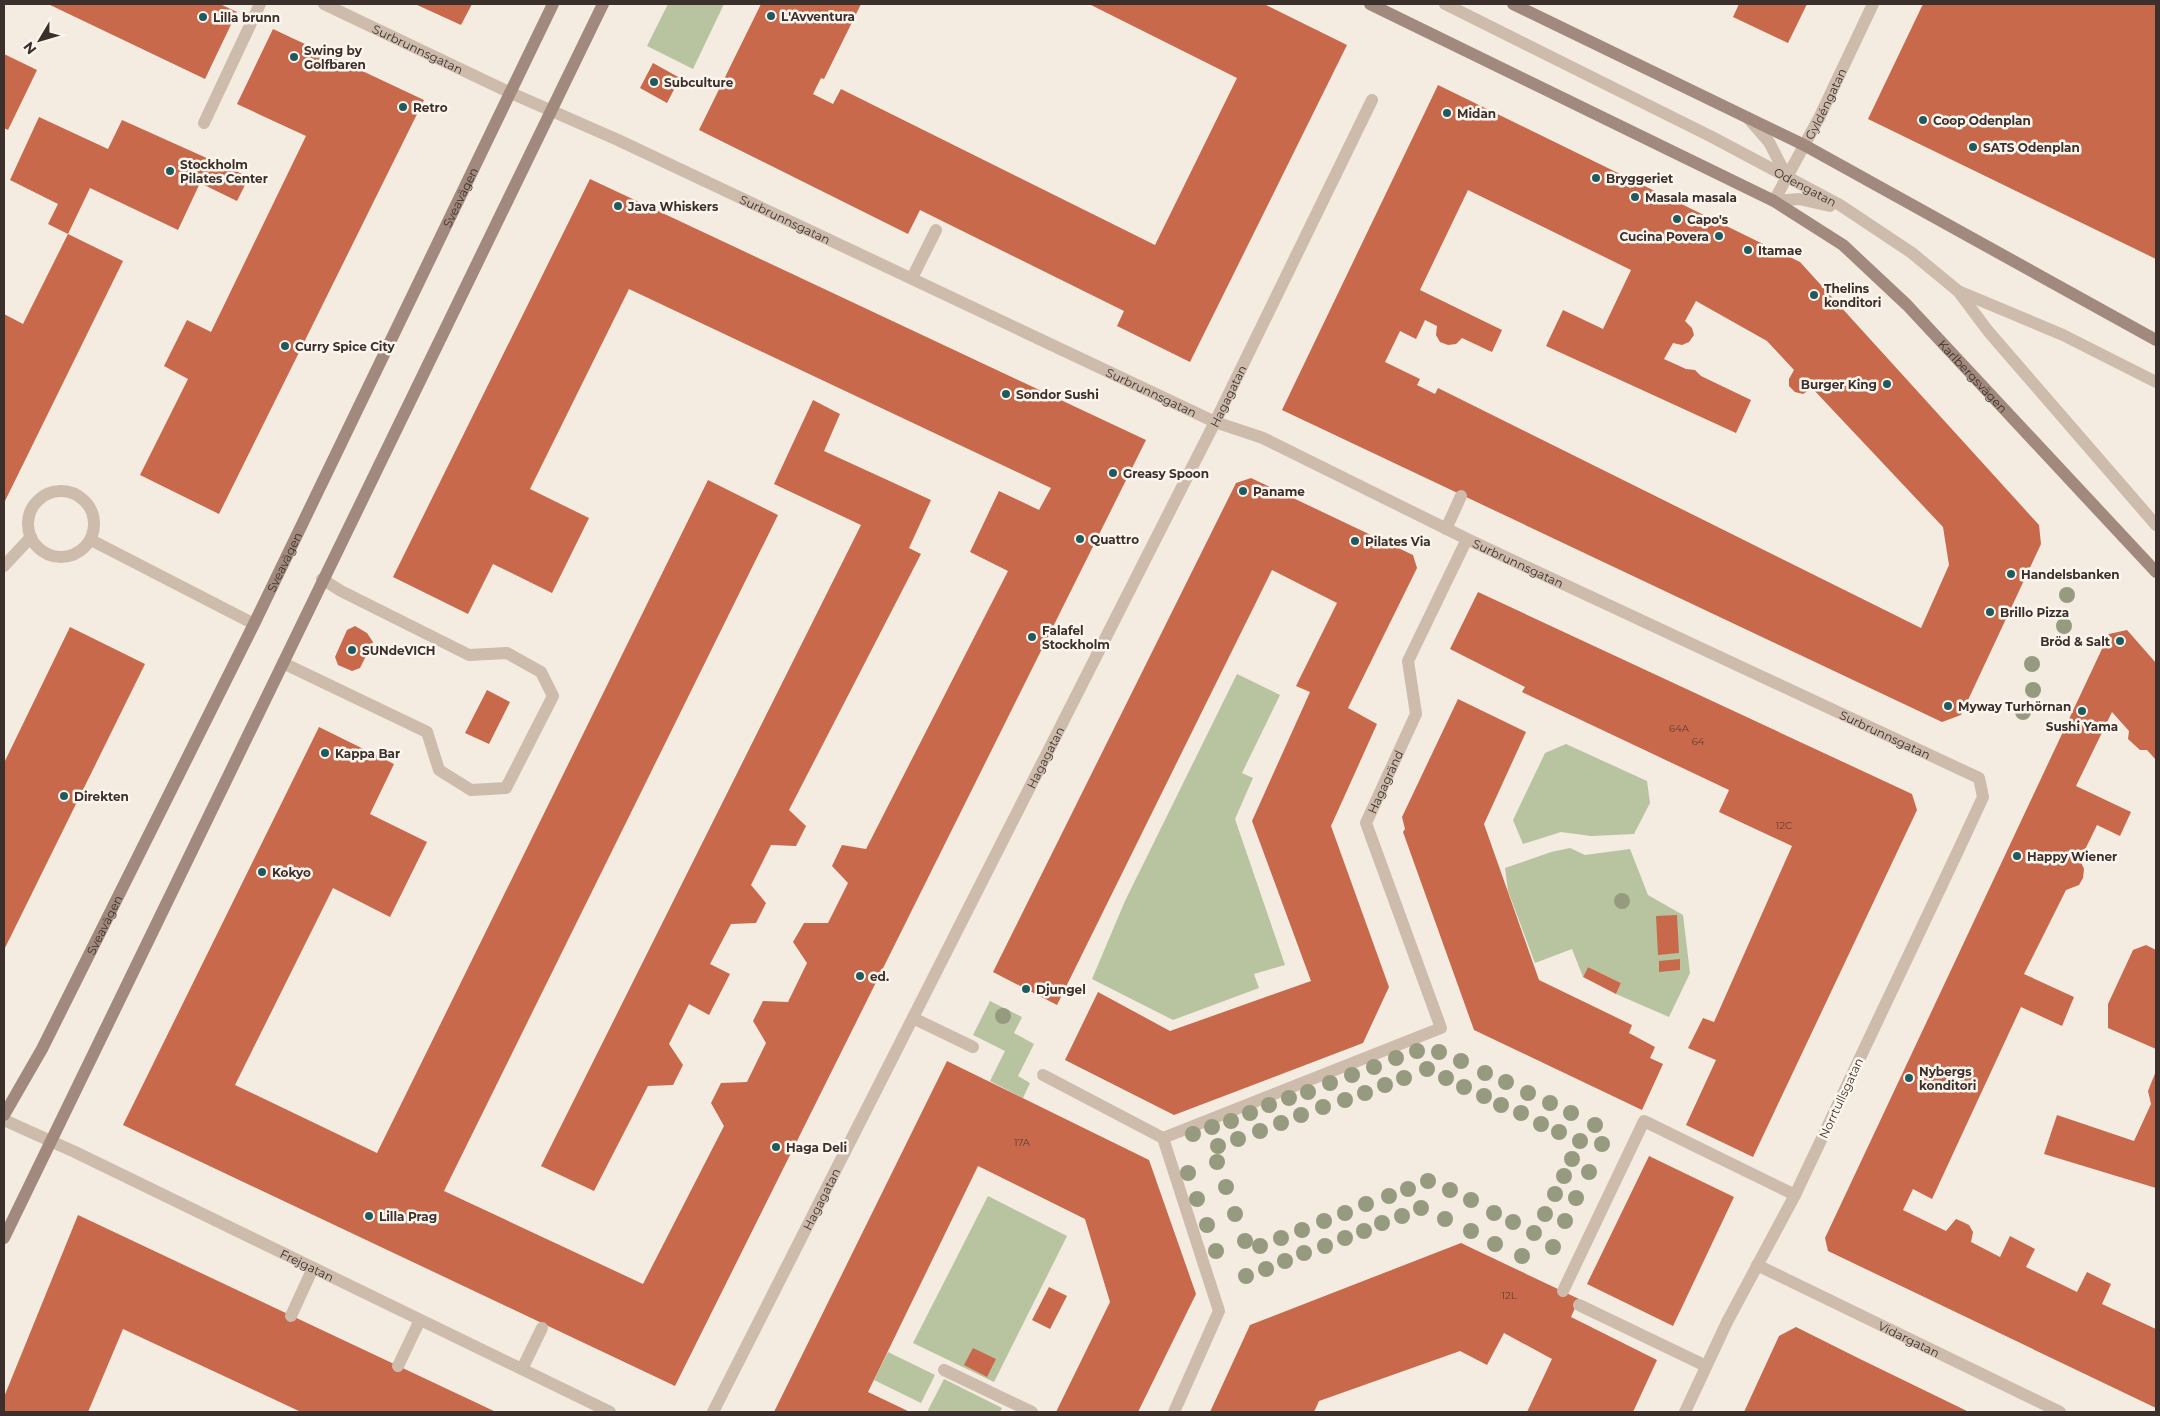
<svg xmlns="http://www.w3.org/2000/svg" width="2160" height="1416" viewBox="0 0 2160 1416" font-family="Montserrat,sans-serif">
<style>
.green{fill:#b8c4a0}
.building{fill:#c8694b;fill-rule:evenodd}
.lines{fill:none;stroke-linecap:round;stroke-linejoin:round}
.lane{stroke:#cdbbac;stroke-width:12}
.street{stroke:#cdbbac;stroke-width:12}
.secondary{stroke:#a18a7d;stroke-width:12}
.tree{fill:#969b7f}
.poi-dot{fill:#1f5a5e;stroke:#fbf5ee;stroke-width:2}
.labels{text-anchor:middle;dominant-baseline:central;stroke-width:5;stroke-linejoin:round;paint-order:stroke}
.number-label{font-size:10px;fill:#5e3e33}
.poi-label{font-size:12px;font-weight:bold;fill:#3b302b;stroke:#fbf5ee;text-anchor:start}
.street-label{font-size:12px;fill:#3b302b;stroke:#fbf5ee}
</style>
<rect width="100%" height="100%" fill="#f4ebe1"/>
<!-- green -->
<path class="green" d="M668,4H724L693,69L647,46Z
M1237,674L1280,695L1242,773L1253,778L1235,819L1285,965L1254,974L1259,988L1173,1020L1092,979L1125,901Z
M1566,744L1647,781L1650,803L1634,834L1591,836L1561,832L1523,844L1513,820L1545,753Z
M1570,848L1585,855L1630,849L1648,895L1683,915L1690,973L1669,1017L1616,994L1621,983L1588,967L1583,977L1572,949L1535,963L1508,891L1505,868L1551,852Z
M990,1001L1022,1017L1014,1033L1034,1044L1018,1076L1030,1083L1023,1098L990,1081L1005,1051L973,1035Z
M988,1196L1067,1236L994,1382L913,1343Z
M888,1352L935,1375L921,1403L874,1380Z
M944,1379L1002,1408L1000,1412H927Z"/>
<!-- building -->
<path class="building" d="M48,4H220L237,12L205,79Z
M415,4H472L461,25Z
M761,4H861L824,79L821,78L813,94L833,104L841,89L1155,245L1237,78L1089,4H1264L1347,45L1190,362L1117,326L1124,311L920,210L908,234L699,130Z
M1739,4H1807L1788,43L1733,17Z
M1923,4H2156V259L1868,119Z
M273,29L424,100L219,514L140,475L188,379L164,366L187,320L211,332L306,136L237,104Z
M4,54L37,70L8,130L4,128Z
M653,63L680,78L667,103L640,88Z
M1438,85L1800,262L2039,525L2041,544L1961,715L1942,722L1282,410ZM1468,190L1631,270L1603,329L1563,310L1546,346L1736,433L1751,400L1701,376L1695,370L1686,369L1664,359L1673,343L1682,345L1689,342L1694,335L1692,328L1685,321L1696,301L1767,341L1794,370L1789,379V386L1795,392L1803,394L1812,388L1943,527L1949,565L1921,628L1438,388L1435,394L1417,385L1420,379L1385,362L1400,331L1416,339L1425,320L1437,326L1436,335L1440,342L1448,345L1456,344L1462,338L1492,352L1502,330L1420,290Z
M39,117L108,149L122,120L249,177L237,201L200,183L178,230L90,188L68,234L48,224L58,204L10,180Z
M590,179L1146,440L675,1386L123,1125L319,727L394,764L370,814L427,842L390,917L333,888L235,1085L377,1153L708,480L778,515L444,1191L643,1284L724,1126L711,1103L721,1083L747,1082L766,1043L753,1021L763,1001L788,1002L807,963L793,942L804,923H828L848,883L832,866L842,845L866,849L1008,571L970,552L999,491L1039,510L1051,488L629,289L530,489L589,518L552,593L493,564L468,614L393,577Z
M68,234L123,261L4,503V314L23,324Z
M813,400L840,414L824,451L931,500L909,548L921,554L789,810L806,826L796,846L771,845L751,885L766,903L756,923L731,924L710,964L730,974L709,1015L689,1004L669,1044L683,1065L673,1085L648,1086L594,1191L541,1166L861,525L774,484Z
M1251,478L1413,555L1417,568L1348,708L1377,724L1331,826L1389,987L1363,1043L1174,1115L1065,1060L1098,992L1170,1031L1311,981L1252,821L1310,692L1296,686L1337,603L1272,570L1057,1005L993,972L1236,483Z
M1478,592L1912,794L1917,810L1753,1157L1686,1125L1716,1060L1688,1048L1703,1018L1714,1022L1792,846L1719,812L1729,790L1522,692L1525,687L1450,649Z
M355,626L367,633L373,642L360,668L352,671L338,665L335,657L347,630Z
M70,627L145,664L4,950V763Z
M2127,630L2156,663V760L2147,750H2140L2128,739L2129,731L2112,712L2076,786L2131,812L2120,836L2097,825L2080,860L2084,869L2083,878L2079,885L2066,890L2024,974L2074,997L2062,1026L2021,1007L1932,1199L1913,1189L1903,1210L1946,1231L1956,1219L1963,1222L1969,1225L1973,1232L1971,1242L2000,1257L2010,1236L2035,1249L2026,1267L2077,1292L2087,1272L2111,1284L2102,1304L2156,1329V1408L1828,1251L1825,1238L2109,634Z
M487,690L510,702L489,744L465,733Z
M1458,699L1526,732L1484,824L1539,980L1632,1025L1629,1033L1655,1047L1650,1058L1663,1064L1642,1110L1474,1030L1403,832L1405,829L1402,817Z
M1677,915L1679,953L1658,955L1656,916Z
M2146,945L2156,950V1049L2108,1028V1004L2133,950Z
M1680,959V970L1659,972V961Z
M1588,967L1621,983L1616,994L1583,977Z
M947,1061L1149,1160L1196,1294L1138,1412H1056L1110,1302L1085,1219L978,1166L868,1392L910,1412H774Z
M2156,1071V1188L2044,1154L2057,1115L2134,1141L2151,1104L2148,1091Z
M1649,1156L1734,1197L1673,1326L1587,1284Z
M78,1215L254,1298L496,1412H301L123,1329L88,1412H4V1397Z
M1461,1243L1579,1299L1571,1317L1657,1360L1633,1412H1527L1552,1359L1504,1333L1487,1365L1460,1351L1319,1401L1314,1412H1210L1250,1325Z
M1049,1287L1067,1296L1050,1329L1032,1320Z
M1796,1327L1858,1358L1969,1412H1744L1779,1336Z
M973,1348L996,1359L987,1377L964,1365Z"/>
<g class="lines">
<!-- lane -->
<g class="lane">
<path id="s1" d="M1445,4L1712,137L1840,205L1912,253L1958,291L2063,335L2156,382"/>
<path d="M1748,118L1769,142L1787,177"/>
<path d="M204,123L260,4"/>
<path d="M1774,201L1799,199L1830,206"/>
<path d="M912,278L936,230"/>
<path d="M1958,291L1988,331L2156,525"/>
<circle cx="61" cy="524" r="33"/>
<path d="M1446,529L1461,496"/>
<path d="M91,540L254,624"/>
<path d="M4,566L31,537"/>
<path d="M913,1018L973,1047"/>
<path d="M1563,1291L1644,1121L1795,1195"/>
<path d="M1579,1305L1706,1366"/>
<path d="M291,1316L313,1268"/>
<path d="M398,1366L420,1320"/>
<path d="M522,1369L542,1328"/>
<path id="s2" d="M1174,1412L1219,1311L1163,1138L1441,1028L1366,823L1416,714L1408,661L1467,539"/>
</g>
<!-- street -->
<g class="street">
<path id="s3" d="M324,4L511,93L618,140L1215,422L1263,438L1467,539L1979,778L1983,797L1958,851L1795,1195L1727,1322L1685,1412"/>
<path id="s4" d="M1774,201L1819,118L1873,4"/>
<path d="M283,663L427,732L439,770L471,790L506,788L553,696L541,672L507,653L469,655L341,591L322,579"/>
<path d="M1043,1075L1163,1138"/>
<path id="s5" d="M4,1120L75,1152L610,1412"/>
<path id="s6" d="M1757,1265L2060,1412"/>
<path d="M944,1370L1032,1412"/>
<path id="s7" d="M713,1412L1215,422L1372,100"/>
</g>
<!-- secondary -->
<g class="secondary">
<path id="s8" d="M1370,4L1774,201L1843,245L1907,305L2156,572"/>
<path d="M1513,4L1804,145L2156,340"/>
<path id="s9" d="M4,1115L42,1049L254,624L553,4"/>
<path d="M4,1238L603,4"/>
</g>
</g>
<!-- trees -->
<g class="tree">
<circle cx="2067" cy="595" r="8"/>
<circle cx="2064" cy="626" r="8"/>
<circle cx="2032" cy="664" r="8"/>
<circle cx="2033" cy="690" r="8"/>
<circle cx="2023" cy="712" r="8"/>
<circle cx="1622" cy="901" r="8"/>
<circle cx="1003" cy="1016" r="8"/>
<circle cx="1417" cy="1051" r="8"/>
<circle cx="1439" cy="1052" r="8"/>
<circle cx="1396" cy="1058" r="8"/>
<circle cx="1461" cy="1061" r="8"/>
<circle cx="1374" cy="1067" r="8"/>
<circle cx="1427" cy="1069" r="8"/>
<circle cx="1485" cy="1073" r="8"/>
<circle cx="1352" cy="1075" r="8"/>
<circle cx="1404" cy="1078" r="8"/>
<circle cx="1446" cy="1078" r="8"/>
<circle cx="1506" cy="1082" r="8"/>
<circle cx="1330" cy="1083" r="8"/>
<circle cx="1385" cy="1085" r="8"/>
<circle cx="1464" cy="1087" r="8"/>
<circle cx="1308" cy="1092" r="8"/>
<circle cx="1365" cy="1093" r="8"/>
<circle cx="1528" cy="1093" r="8"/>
<circle cx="1484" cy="1096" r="8"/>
<circle cx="1289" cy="1098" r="8"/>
<circle cx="1345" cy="1100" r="8"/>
<circle cx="1550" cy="1103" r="8"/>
<circle cx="1269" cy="1105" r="8"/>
<circle cx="1501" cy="1105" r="8"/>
<circle cx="1323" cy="1107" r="8"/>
<circle cx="1250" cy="1113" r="8"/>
<circle cx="1521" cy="1113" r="8"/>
<circle cx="1571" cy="1113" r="8"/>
<circle cx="1301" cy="1115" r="8"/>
<circle cx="1231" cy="1121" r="8"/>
<circle cx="1281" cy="1123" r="8"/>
<circle cx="1541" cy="1124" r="8"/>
<circle cx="1595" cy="1125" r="8"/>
<circle cx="1212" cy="1127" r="8"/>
<circle cx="1260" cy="1131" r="8"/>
<circle cx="1559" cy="1132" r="8"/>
<circle cx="1193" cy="1134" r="8"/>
<circle cx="1238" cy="1139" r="8"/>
<circle cx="1580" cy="1141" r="8"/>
<circle cx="1602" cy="1144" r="8"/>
<circle cx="1218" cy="1146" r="8"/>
<circle cx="1572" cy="1159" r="8"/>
<circle cx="1217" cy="1162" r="8"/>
<circle cx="1589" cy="1172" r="8"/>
<circle cx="1188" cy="1173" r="8"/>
<circle cx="1564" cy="1176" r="8"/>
<circle cx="1428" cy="1181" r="8"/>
<circle cx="1226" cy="1187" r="8"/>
<circle cx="1408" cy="1189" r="8"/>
<circle cx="1450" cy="1190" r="8"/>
<circle cx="1555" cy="1194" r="8"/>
<circle cx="1389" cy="1196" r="8"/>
<circle cx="1576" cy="1198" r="8"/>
<circle cx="1197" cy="1199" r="8"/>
<circle cx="1471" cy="1200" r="8"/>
<circle cx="1366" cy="1204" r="8"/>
<circle cx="1421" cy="1208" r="8"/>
<circle cx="1345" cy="1213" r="8"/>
<circle cx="1494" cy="1213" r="8"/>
<circle cx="1235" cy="1214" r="8"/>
<circle cx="1545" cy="1214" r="8"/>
<circle cx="1402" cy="1216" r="8"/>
<circle cx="1445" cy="1219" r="8"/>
<circle cx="1324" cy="1221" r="8"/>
<circle cx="1565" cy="1221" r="8"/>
<circle cx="1513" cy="1222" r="8"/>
<circle cx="1382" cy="1223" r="8"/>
<circle cx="1207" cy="1225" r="8"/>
<circle cx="1302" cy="1230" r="8"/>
<circle cx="1364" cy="1231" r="8"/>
<circle cx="1471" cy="1231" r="8"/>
<circle cx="1534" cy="1233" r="8"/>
<circle cx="1281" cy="1238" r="8"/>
<circle cx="1345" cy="1238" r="8"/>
<circle cx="1245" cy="1241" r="8"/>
<circle cx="1495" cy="1244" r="8"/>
<circle cx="1260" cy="1246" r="8"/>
<circle cx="1325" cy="1246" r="8"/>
<circle cx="1553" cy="1247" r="8"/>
<circle cx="1216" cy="1251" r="8"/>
<circle cx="1304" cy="1253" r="8"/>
<circle cx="1522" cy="1256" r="8"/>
<circle cx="1285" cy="1261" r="8"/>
<circle cx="1266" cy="1269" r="8"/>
<circle cx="1246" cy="1276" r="8"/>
</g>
<!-- markers -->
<g class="poi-dot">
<circle cx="771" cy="16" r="5"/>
<circle cx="203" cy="17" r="5"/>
<circle cx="294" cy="57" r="5"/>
<circle cx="654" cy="82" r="5"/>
<circle cx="403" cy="107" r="5"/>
<circle cx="1447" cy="113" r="5"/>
<circle cx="1923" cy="120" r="5"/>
<circle cx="1973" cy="147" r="5"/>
<circle cx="170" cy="171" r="5"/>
<circle cx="1596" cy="178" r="5"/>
<circle cx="1635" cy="197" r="5"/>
<circle cx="618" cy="206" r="5"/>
<circle cx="1677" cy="219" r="5"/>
<circle cx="1719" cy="236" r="5"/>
<circle cx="1748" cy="250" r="5"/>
<circle cx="1814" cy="295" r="5"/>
<circle cx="285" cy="346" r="5"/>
<circle cx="1887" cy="384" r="5"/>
<circle cx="1006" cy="394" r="5"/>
<circle cx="1113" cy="473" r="5"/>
<circle cx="1243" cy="491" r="5"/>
<circle cx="1080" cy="539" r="5"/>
<circle cx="1355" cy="541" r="5"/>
<circle cx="2011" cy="574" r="5"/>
<circle cx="1990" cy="612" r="5"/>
<circle cx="1032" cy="637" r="5"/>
<circle cx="2120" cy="641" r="5"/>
<circle cx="352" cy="650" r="5"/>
<circle cx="1948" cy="706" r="5"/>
<circle cx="2082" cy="711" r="5"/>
<circle cx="325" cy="753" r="5"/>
<circle cx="64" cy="796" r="5"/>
<circle cx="2017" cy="856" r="5"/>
<circle cx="262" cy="872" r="5"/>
<circle cx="860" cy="976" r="5"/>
<circle cx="1026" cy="989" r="5"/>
<circle cx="1909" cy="1078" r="5"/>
<circle cx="776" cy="1147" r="5"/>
<circle cx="369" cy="1216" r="5"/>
</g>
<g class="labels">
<!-- number labels -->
<g class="number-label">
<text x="1679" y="728">64A</text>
<text x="1698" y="741">64</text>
<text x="1784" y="825">12C</text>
<text x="1022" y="1142">17A</text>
<text x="1509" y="1295">12L</text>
</g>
<!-- poi labels -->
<g class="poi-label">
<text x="781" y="16">L'Avventura</text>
<text x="213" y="17">Lilla brunn</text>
<text x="304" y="50">Swing by<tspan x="304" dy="14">Golfbaren</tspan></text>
<text x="664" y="82">Subculture</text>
<text x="413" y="107">Retro</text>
<text x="1457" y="113">Midan</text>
<text x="1933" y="120">Coop Odenplan</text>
<text x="1983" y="147">SATS Odenplan</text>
<text x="180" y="164">Stockholm<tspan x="180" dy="14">Pilates Center</tspan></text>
<text x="1606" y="178">Bryggeriet</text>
<text x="1645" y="197">Masala masala</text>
<text x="628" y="206">Java Whiskers</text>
<text x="1687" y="219">Capo's</text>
<text x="1709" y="236" text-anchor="end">Cucina Povera</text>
<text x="1758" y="250">Itamae</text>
<text x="1824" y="288">Thelins<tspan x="1824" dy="14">konditori</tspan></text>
<text x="295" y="346">Curry Spice City</text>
<text x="1877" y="384" text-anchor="end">Burger King</text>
<text x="1016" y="394">Sondor Sushi</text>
<text x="1123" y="473">Greasy Spoon</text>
<text x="1253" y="491">Paname</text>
<text x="1090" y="539">Quattro</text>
<text x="1365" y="541">Pilates Via</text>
<text x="2021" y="574">Handelsbanken</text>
<text x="2000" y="612">Brillo Pizza</text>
<text x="1042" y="630">Falafel<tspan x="1042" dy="14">Stockholm</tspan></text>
<text x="2110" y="641" text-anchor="end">Bröd &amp; Salt</text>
<text x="362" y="650">SUNdeVICH</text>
<text x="1958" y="706">Myway Turhörnan</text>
<text x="2082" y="726" text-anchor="middle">Sushi Yama</text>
<text x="335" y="753">Kappa Bar</text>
<text x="74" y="796">Direkten</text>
<text x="2027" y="856">Happy Wiener</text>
<text x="272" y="872">Kokyo</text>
<text x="870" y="976">ed.</text>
<text x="1036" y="989">Djungel</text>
<text x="1919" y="1071">Nybergs<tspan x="1919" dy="14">konditori</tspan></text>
<text x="786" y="1147">Haga Deli</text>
<text x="379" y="1216">Lilla Prag</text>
</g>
<!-- street labels -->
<g class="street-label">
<text stroke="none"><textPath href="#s3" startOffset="104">Surbrunnsgatan</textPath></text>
<text stroke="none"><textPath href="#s4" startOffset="110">Gyldéngatan</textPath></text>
<text stroke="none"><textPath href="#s1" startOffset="404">Odengatan</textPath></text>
<text stroke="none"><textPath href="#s9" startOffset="1025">Sveavägen</textPath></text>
<text stroke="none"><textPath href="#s3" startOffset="509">Surbrunnsgatan</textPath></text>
<text stroke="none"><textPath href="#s8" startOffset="716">Karlbergsvägen</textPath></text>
<text stroke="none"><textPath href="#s3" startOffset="914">Surbrunnsgatan</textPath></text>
<text stroke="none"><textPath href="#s7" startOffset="1139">Hagagatan</textPath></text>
<text stroke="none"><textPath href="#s9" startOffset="620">Sveavägen</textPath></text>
<text stroke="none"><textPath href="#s3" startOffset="1319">Surbrunnsgatan</textPath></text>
<text stroke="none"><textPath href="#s3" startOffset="1724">Surbrunnsgatan</textPath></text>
<text stroke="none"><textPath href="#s7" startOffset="734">Hagagatan</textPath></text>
<text stroke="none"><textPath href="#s2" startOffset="855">Hagagränd</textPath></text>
<text stroke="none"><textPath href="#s9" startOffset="215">Sveavägen</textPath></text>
<text transform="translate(1841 1098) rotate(-65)">Norrtullsgatan</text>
<text stroke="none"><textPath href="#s7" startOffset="239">Hagagatan</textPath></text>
<text stroke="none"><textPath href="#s5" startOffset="336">Frejgatan</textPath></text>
<text stroke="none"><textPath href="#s6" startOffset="169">Vidargatan</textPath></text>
</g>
</g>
<!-- border -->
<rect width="2160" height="1416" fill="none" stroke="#3b302b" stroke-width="10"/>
<!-- north arrow -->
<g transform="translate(40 40) rotate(232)" stroke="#fbf5ee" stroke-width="4" paint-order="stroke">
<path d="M0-4L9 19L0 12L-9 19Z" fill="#3b302b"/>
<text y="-8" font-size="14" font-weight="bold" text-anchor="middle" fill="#3b302b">N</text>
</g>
</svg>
